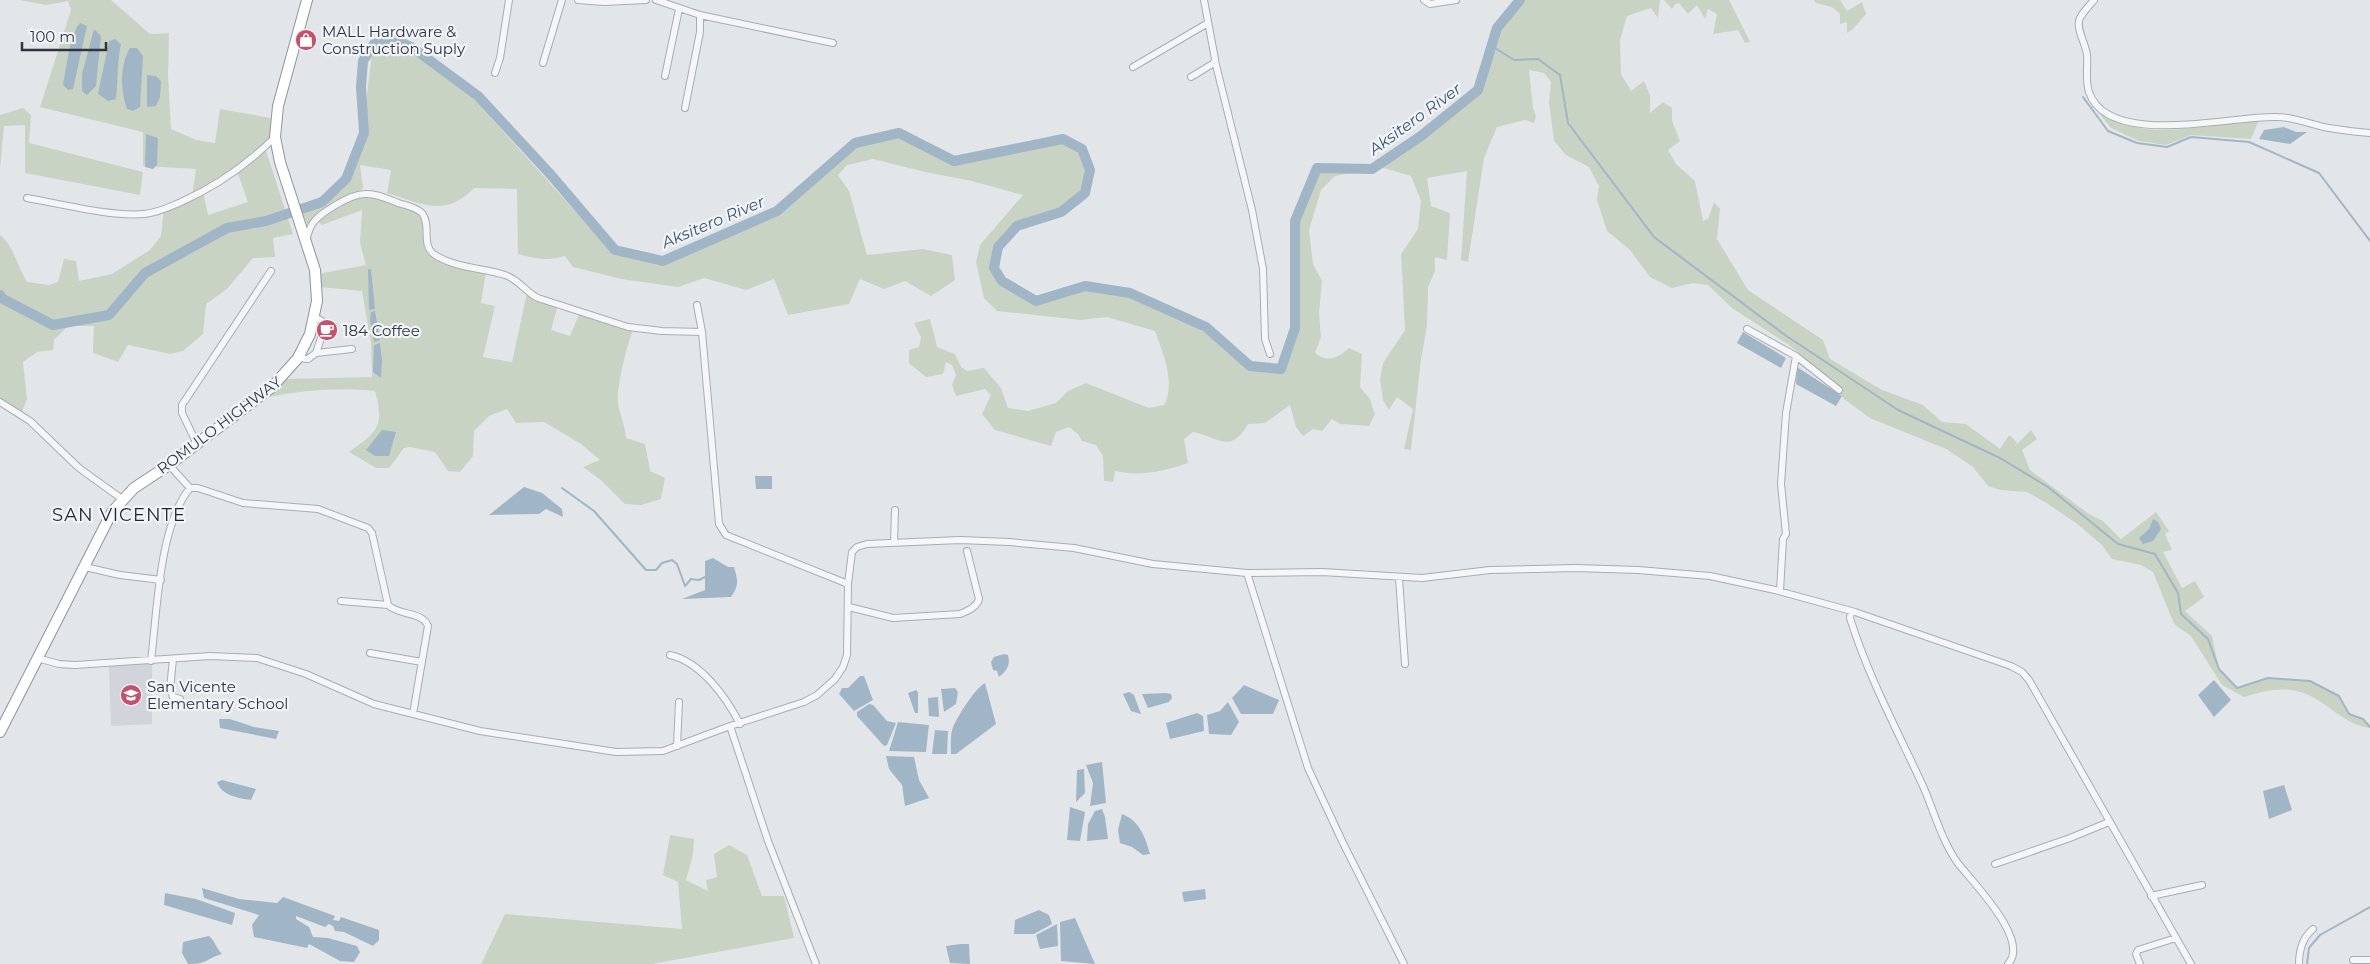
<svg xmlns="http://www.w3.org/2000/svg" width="2370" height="964" viewBox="0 0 2370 964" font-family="Montserrat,sans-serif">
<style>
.built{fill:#d1d5db}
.green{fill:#c9d3c4;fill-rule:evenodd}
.water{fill:#a0b6c6}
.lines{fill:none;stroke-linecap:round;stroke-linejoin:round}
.stream{stroke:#a0b6c6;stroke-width:2}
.river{stroke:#a0b6c6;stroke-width:10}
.minor-casing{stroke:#a8adb3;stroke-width:8}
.highway-casing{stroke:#8b949f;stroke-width:12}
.minor{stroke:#f5f6f8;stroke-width:6}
.highway{stroke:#fff;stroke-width:10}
.labels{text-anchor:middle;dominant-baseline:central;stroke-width:4.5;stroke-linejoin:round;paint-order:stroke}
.poi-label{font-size:15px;fill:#2c3540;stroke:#f2f4f7;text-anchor:start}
.street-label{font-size:15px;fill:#2c3540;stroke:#f2f4f7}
.water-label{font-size:16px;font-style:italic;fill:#395671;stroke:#f2f4f7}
.quarter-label{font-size:18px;letter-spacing:1px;fill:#1e2631;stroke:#f2f4f7}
</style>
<rect width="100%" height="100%" fill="#e2e6e9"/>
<!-- built -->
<path class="built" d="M152,663V724L111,726L109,666Z"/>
<!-- green -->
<path class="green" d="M19,0H111L150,34L169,33L168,75L171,129L196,140L215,143L220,109L271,118L270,143L255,157L266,151L293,234L273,238L275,257L253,258L227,289L206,304L203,334L183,351L170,354L128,345L118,362L93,353L94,326H68L54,340L53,350L37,352L23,362L27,399L21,414L0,402V235C13,244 18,268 27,282L49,285L58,282L64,259L76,261L79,281L112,274L150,250L161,236L164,209L192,197L196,169L143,166V132L40,107L71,10L68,1L46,5ZM237,171L248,202L208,215L203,191Z
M1520,0H1660L1658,18L1651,8L1627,16L1620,40L1621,74L1631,91L1644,81L1650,95V113L1663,102L1672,108V121L1680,141L1668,150L1676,164L1695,181L1703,221L1708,219L1714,202L1720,209L1717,239L1748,290L1823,340L1830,359L1882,390L1923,405L1942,422L1966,424L2000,449L2009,435L2017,442L2015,446L2031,430L2037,439L2022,450L2030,470L2089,514L2103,521L2121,539L2156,512L2169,531L2165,534L2172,550L2163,552L2182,588L2195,581L2204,597L2185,611L2212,636L2219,669L2237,688L2268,678L2310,681L2339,696L2349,714L2363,719L2370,728C2353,726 2342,717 2328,707C2299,685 2277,686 2244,697L2222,685L2191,636L2174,624L2153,572L2141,565L2112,559L2102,545L2076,523L2045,502L2027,492L2000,490L1988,486L1973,467L1946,449L1870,418L1844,399L1824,374L1789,345L1732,308L1708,285L1693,283L1672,288L1650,277L1630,250L1607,231L1597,200L1599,186L1589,167L1566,155L1554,141L1549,102L1551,82L1544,73L1529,70L1533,108L1536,116L1534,123L1525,120L1497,127L1484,158L1468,262L1461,260L1467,171L1427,178L1431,206L1450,213L1447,260L1435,257V271L1428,287L1427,326L1421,359L1411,450L1404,449L1413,409L1397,397L1389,410L1383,400L1380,380L1383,363L1405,330L1401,254L1418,229L1421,201L1411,176L1377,166L1478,90L1497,28Z
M1664,0H1729L1750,42L1745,43L1738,30L1713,34L1717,14L1708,9L1705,19L1697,5L1688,14L1679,3L1675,4L1672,9Z
M1814,0H1840L1847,11L1862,2L1866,14L1853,29L1847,33V22L1840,24V14L1832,7L1816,3Z
M391,44L410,51L473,98L612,252L659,265L778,215L833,167L855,143L899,133L954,161L1063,139L1082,149L1090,170L1085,193L1061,212L1017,226L998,247L994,268L1002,281L1036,301L1085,286L1130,293L1206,327L1250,366L1280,369L1295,328V221L1317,168L1372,169L1335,176L1321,190L1309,230L1313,264L1322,281L1319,313L1321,337L1315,353C1328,363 1338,358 1349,348L1362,354L1360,387L1370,399L1375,414L1369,426L1340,424L1332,419L1322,431L1313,429L1303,436L1296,427L1290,405L1265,423L1248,424C1230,456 1217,436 1193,432L1184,439L1188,463C1165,471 1140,477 1115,471L1113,482L1104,481L1103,456L1096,445L1082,441L1078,434L1069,427L1056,432L1051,446L995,430L982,414L991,395L985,389L956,396L952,385L956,375L952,365L946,362L943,374L926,377L909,363V350L919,347L921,337L914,323L930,319L937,347L955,354L961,367L967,371L984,368L1001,388L1008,408L1028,411L1056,403L1068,391L1086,383L1149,408L1164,405C1176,383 1163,353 1155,331L1107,317L1081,320L997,311L984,298L976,262L980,245L1023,195L972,181L925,172L873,159L847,165L838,175L849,191L867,255L923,249L952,255L955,280L931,296L905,281L884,289L860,279L849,304L788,315L774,279L746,290L704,278L678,287L621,279L573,267L565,256C548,261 535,259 518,254L517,189L474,188C445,218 422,204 387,193L391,170L360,165L363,188L355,195L364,194L422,213L427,243L436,256L486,271L481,303L495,306L483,357L512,362L527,293L558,305L551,330L570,336L580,312L633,330C627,344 616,390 618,403C620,415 625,425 626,438L645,444L650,471L665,478L661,499L641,505L625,504L601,480L583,467L600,460L581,444L544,422L516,423L507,409L489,416L474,431L473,456L460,472L448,471L435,452L410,447L404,448L389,468H376L349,452C377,432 385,427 375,391C340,387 304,390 269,397V390L285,379L372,377L371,343L362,291L320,287L318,274L366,265L360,243L362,210L322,225L316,219L308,226L302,211L322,202L346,179L362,136L372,53Z
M23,108L31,115L29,143L143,172L140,195L25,173V125L4,126L0,169V115Z
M2098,112C2108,117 2119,124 2130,126C2166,136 2223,124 2260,118L2251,139L2191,135L2166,145L2139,141L2111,128Z
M670,835L694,839L693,855L686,880L708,891L706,880L717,877L714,854L729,845L747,855L762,896H784L794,938L652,964H481L505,914L682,929L678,882L663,875Z"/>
<!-- water -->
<path class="water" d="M80,23L87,26L73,89L68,90L63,85C66,70 70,33 80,23Z
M94,29L101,36L96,86L87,95L82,91V74Z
M115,39L121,44C117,62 118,81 116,99L108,101L98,94L109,41Z
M130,48H137L143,56L140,107L133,111L127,109C120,91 120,64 130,48Z
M147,75L156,76L161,81L160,97L156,106L147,107Z
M2284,127L2296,132H2307L2290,144L2259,139L2264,130Z
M146,134L158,138L157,165L153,169L145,167Z
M368,269H371L375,309L369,310Z
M375,311L380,340L374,342L370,320L371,312Z
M1743,332L1786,358L1781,368L1737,343Z
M380,343L382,361L381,378L373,372L374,345Z
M1797,367L1842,396L1836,406L1796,384Z
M382,430L396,432L389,456H375L366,450Z
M755,476H772V489H756Z
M524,487L542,493L562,509L563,517L546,509L539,514L489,515Z
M2153,519L2158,522L2161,529L2153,541L2143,544L2139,538L2149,529Z
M713,558L728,567H734C738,580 739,586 731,597L682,599L705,590V561Z
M1004,654L1008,655C1011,665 1006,671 999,677L997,671L993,670L991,662L994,657Z
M860,676H864L873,700L854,711L839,694L842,688H848Z
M2214,680L2231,700L2214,717L2198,695Z
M985,683L996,724L956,754H951C951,746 950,735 953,727C958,716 975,688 985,683Z
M1244,685L1279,700L1273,714H1241L1232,698Z
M955,688L958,692L956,704L944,712L941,689Z
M916,690L918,692V713H915L908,693Z
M1129,692L1134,695L1141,714L1131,711L1123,694Z
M1166,693L1171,694L1172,698L1169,702L1148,708L1142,694Z
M938,697L939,717L929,716L928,698Z
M1228,702L1239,722L1231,735L1209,734L1207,715L1220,711Z
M869,704L873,705L887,721L896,723L887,745L884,746L857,716V712Z
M1197,713L1203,716L1204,731L1170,739L1166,723Z
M219,719H230L254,727L279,731L276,739L220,728Z
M898,722L929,725L926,752L889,751Z
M935,730L948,731L947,754H932Z
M886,756L914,757L919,780L929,798L905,806L902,785L889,769Z
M1102,762L1106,803L1090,806L1093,783L1086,765Z
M1084,769L1085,793L1076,802L1077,770Z
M222,780L256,789L251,800C238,798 222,796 217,782Z
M2284,785L2292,810L2269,819L2263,791Z
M1070,807L1085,812L1080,841L1067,840Z
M1102,809L1105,817L1108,839L1087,841L1088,824L1095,811Z
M1122,814C1140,821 1145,837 1150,854L1143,855L1132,847L1120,843L1118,830Z
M202,888L239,899L277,903L283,897L335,916L333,920L339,921L341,917L379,930V940L373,946L344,932L335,931L333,926L329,924L325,927L296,916V919L309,927L313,937L328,938L357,946L360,952L354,962L340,961L309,944L307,948L254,937L252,925L259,915L204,898Z
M1205,889L1206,899L1184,902L1182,892Z
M165,893L196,899L235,913L232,925L164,905Z
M1039,910L1049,915L1052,924L1034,934H1014L1015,920Z
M1075,918L1095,964L1061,961L1060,922Z
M1057,924L1058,946L1040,949L1036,935Z
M209,936C215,941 216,948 222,954C205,959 208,964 188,964L182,953L183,942Z
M960,944H969L970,964L950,963L946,946Z"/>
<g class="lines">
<!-- stream -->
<path class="stream" d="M1492,46L1514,60L1538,59L1560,75L1568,123L1654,237L1785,335L1898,410L2000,458L2048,487L2118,544L2155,554L2178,593L2181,614L2208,639L2219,669L2237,688L2268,678L2310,681L2339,696L2349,714L2363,719L2370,727
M2083,97L2108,131L2137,143L2167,147L2191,137L2249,142L2319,173L2370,241
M562,488L594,511L646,570H656L662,563L672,560L677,564L685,586L691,579L699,580L707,576
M2307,964L2309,948L2320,935L2370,907"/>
<!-- river -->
<path class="river" d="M0,295L3,299L53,325L109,315L145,273L227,228L266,221L322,202L346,179L364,133L361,87L363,61L374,44L394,39L413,48L478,96L551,175L615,250L663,261L777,211L855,143L899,133L954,161L1063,139L1082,149L1090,170L1085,193L1061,212L1017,226L998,247L994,268L1002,281L1036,301L1085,286L1130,293L1206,327L1250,366L1281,369L1295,328V221L1317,168L1372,169L1421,136L1478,90L1497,28L1520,0"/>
<!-- minor casing -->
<g class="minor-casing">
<path id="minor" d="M578,0L604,2L646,0
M656,0L700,15V32L685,108
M1424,0L1430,4L1456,0
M2094,0C2089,6 2083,12 2080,18C2075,28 2086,44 2087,55C2088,66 2085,81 2089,92C2108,149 2233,115 2277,117C2295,117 2311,125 2329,128C2342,130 2356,132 2370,133
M700,15L833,43
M1215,61L1252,210L1263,269L1265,339L1270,354
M543,63L562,0
M1133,67L1208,23
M495,73L500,58L509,0
M665,76L679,9
M1191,77L1214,63L1215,59L1204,0
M27,198C62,204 110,217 144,214C158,213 169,207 181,202C217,186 247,165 275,137
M306,241C308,235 309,228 313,223C321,212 351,194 365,194C376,193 388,199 398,203C406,205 416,207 422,213C432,226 420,245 435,255C455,268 483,268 505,275C518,279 526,292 538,298L628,327L662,331L702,332L719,524L726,535L848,584
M697,305L702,332
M1747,329L1796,356L1786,413L1781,484L1786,534L1783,539L1780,591
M316,353L352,349
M1796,356L1839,390
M298,358L308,359L316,353L325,326L322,321L315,317
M0,402L30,421L79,468L122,499
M197,444L182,413V405L271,271
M169,465L190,488H198L243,503L318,509L368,528L372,533L388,605C399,616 422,611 428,626L413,714
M894,543L895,510
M85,567L120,575L161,580
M1247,573L1308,768L1343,843L1404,964
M1399,578L1405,664
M341,601L388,605
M849,607L893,618L960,614C968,611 977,607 979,599L967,551
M1851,611L1850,618C1868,676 1897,730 1923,786C1934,811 1941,839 1957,862C1972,882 2031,940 2008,964
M370,653L422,662
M670,655C701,662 726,697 740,724
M37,658L59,664L75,665L210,656L257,658L306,674L374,704L480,731L616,752L663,751L730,726L804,702L817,695L835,679L843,667L847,655L848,584L852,552L857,547L867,544L960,540L1009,542L1074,548L1153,564L1247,573L1322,572L1422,578L1490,570L1575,568L1638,570L1710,576L1775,590L1855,612L2011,666L2022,672L2029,680L2191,964
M173,659L170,689L173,697L180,699
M151,661C157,613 159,525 190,488
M730,726L768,841L816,964
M677,746L679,702
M1995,864L2070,838L2109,822
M2151,896L2202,885
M2353,960H2370
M2140,964L2136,954L2138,950L2176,938
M2299,964C2299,950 2302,938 2313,929"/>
</g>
<!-- highway casing -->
<g class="highway-casing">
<path id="highway" d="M0,732L112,512L134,488L169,465L272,387L298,358L310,334L317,301L315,270L280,162L275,137L278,106L307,0"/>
</g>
<!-- minor -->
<use href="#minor" class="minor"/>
<!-- highway -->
<use href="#highway" class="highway"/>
</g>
<!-- icons -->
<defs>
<g id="shop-disc" transform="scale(1.125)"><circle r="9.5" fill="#c4526c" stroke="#f2f4f7"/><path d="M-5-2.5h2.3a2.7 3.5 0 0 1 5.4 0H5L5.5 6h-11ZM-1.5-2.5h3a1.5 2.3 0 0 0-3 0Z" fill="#fff"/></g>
<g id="cafe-disc" transform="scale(1.125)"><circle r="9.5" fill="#c4526c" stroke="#f2f4f7"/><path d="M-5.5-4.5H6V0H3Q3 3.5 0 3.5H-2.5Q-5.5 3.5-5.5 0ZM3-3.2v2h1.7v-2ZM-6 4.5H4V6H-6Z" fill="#fff"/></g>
<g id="school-disc" transform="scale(1.125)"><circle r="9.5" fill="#c4526c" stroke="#f2f4f7"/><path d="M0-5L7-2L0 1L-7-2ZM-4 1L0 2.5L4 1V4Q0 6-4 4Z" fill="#fff"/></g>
</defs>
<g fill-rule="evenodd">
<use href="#shop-disc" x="306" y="40"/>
<use href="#cafe-disc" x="327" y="330"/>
<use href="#school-disc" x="131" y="695"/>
</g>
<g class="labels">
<!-- poi labels -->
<g class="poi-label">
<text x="322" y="31">MALL Hardware &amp;<tspan x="322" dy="17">Construction Suply</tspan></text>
<text x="343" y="330">184 Coffee</text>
<text x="147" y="686">San Vicente<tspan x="147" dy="17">Elementary School</tspan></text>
</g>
<!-- street labels -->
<g class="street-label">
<text transform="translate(219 425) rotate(-37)">ROMULO HIGHWAY</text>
</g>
<!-- water labels -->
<g class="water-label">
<text transform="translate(1415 119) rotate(-36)">Aksitero River</text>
<text transform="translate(713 222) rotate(-23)">Aksitero River</text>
</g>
<!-- quarter labels -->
<g class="quarter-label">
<text x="119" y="515">SAN VICENTE</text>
</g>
</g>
<!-- scale -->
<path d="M22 42v8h84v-8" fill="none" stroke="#2c3540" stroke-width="2.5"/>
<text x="30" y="42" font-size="15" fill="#2c3540" stroke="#f2f4f7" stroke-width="4" paint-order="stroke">100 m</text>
</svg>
